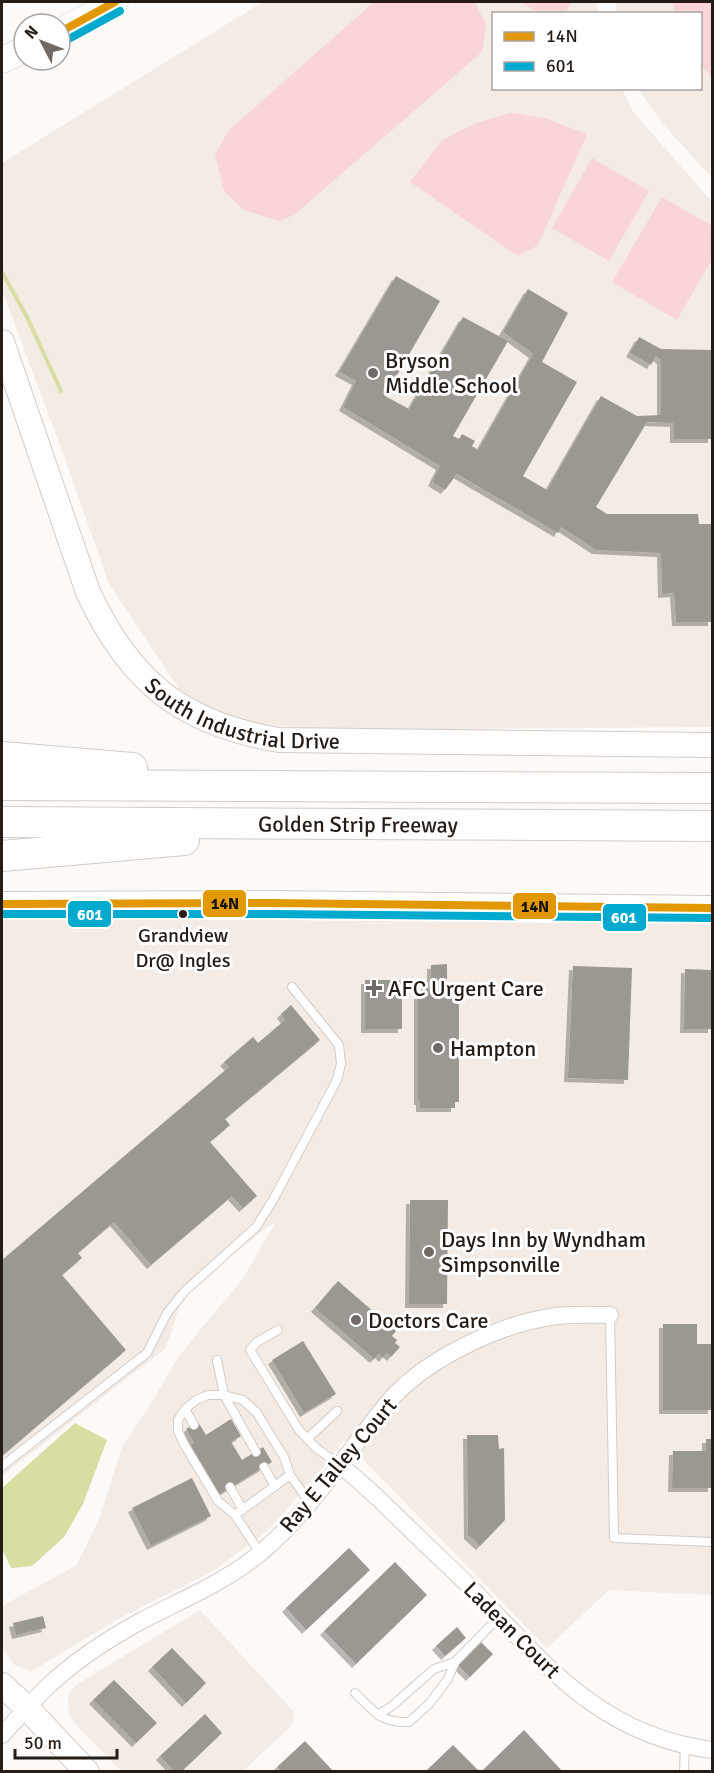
<svg xmlns="http://www.w3.org/2000/svg" width="714" height="1773" viewBox="0 0 714 1773" font-family="Signika,sans-serif">
<style>
.built{fill:#f3ebe4}
.green{fill:#f9d4d8}
.water{fill:#d8dda2}
.lines{fill:none;stroke-linecap:round;stroke-linejoin:round}
.stream{stroke:#d8dda2;stroke-width:4}
.building{fill:#9b9791;filter:url(#shadow)}
.lane-casing{stroke:#d2ccc8;stroke-width:10}
.street-casing{stroke:#d2ccc8;stroke-width:18}
.secondary-casing{stroke:#d2ccc8;stroke-width:26}
.primary-casing{stroke:#d2ccc8;stroke-width:27}
.highway-casing{stroke:#d2ccc8;stroke-width:32}
.lane{stroke:#fffefe;stroke-width:8}
.street{stroke:#fffefe;stroke-width:16}
.secondary{stroke:#fffefe;stroke-width:24}
.primary{stroke:#fffefe;stroke-width:26}
.highway{stroke:#fffefe;stroke-width:30}
.bus-1-casing{stroke:#fff;stroke-width:12}
.bus-2-casing{stroke:#fff;stroke-width:12}
.bus-1{stroke:#e29802;stroke-width:8}
.bus-2{stroke:#00a9ce;stroke-width:8}
.poi-dot{fill:#706964;stroke:#fff;stroke-width:2}
.bus-dot{fill:#251c15;stroke:#fff;stroke-width:2}
.labels{text-anchor:middle;dominant-baseline:central;stroke-width:6;stroke-linejoin:round;paint-order:stroke}
.bus-label{font-size:20px;fill:#251c15;stroke:#fff}
.poi-label{font-size:22px;fill:#251c15;stroke:#fff;text-anchor:start}
.street-label{font-size:22px;fill:#251c15;stroke:#fff}
.line-badge{stroke:#fff;stroke-width:2}
.badge-label{font-size:16px;text-anchor:middle;font-weight:bold;fill:#fff}
.pale-badge-label{font-size:16px;text-anchor:middle;font-weight:bold;fill:#111}
</style>
<defs>
<filter id="shadow"><feDropShadow dx="-4" dy="4" stdDeviation="0" flood-color="#0004"/></filter>
</defs>
<rect width="100%" height="100%" fill="#fcf9f7"/>
<!-- built -->
<path class="built" d="M263,2H596L598,13L494,14V88L622,89L634,113L712,202V727L314,730L234,720L182,693L109,584L64,456L2,290V163Z
M616,2H712V178L663,124L638,89L700,88V14L617,13Z
M2,920H328L712,924V1595L609,1590L547,1648L344,1440L317,1476L266,1532L212,1572L116,1620L32,1671L14,1665L2,1647V1606L77,1565L100,1517L122,1447L154,1399L178,1357L244,1277L276,1221L184,1292L166,1348L2,1476Z
M200,1610L294,1712L292,1725L243,1771H121L79,1728L69,1714L68,1696L76,1685Z"/>
<!-- green -->
<path class="green" d="M374,2H475L486,25L482,52L294,215L279,221L244,210L224,191L215,155L229,130Z
M521,2H571L565,14L538,13Z
M673,2H712V76L701,66L700,14L675,13Z
M512,113L547,119L587,134L538,245L518,256L410,182L442,140L476,123Z
M592,158L649,191L609,261L552,228Z
M662,197L712,226V259L677,320L612,282Z"/>
<!-- water -->
<path class="water" d="M75,1423L107,1440L83,1504L64,1537L32,1566L11,1568L2,1549V1488Z"/>
<g class="lines">
<!-- stream -->
<path class="stream" d="M2,272L27,317L61,391"/>
</g>
<!-- building -->
<path class="building" d="M396,276L440,301L385,396L409,409L463,317L508,341L453,436L459,439L462,434L475,441L472,446L478,450L533,354L503,332L528,289L568,313L542,362L577,382L523,476L547,490L601,396L637,416L661,415V360L656,356L651,365L630,353L639,337L661,349L712,350V439H674V423L647,422L596,507L607,514H698L699,524H712V622H676L674,593L662,594L661,553L596,550L561,527L558,533L457,474L445,490L432,482L440,466L343,407L356,381L339,372Z
M447,964V989H456V996H459V1102H455V1108H420V1101H418V995H421V989H431V965Z
M573,966L632,968L628,1080L568,1078Z
M685,969L712,970V1029H684Z
M365,980H402V1029H365Z
M291,1005L320,1040L225,1119L230,1125L210,1142L257,1196L243,1208L232,1196L151,1265L114,1222L78,1253L82,1258L62,1275L126,1350L2,1456V1260L229,1067L224,1062L253,1037L258,1043L285,1020L281,1014Z
M410,1200H448L447,1304H409Z
M338,1281L396,1331L392,1336L397,1340L395,1343L400,1347L391,1357L387,1353L383,1358L379,1354L374,1359L315,1308Z
M663,1324H697V1344H712V1410H663Z
M303,1341L336,1394L304,1413L272,1360Z
M231,1419L241,1436L231,1442L242,1460L263,1447L272,1462L218,1495L189,1446L194,1443L186,1429L198,1422L206,1435Z
M467,1435H498L499,1449L504,1448L505,1520L480,1546L468,1535Z
M706,1439H712V1488H672L673,1451H706Z
M192,1478L211,1516L151,1546L132,1508Z
M349,1548L370,1570L306,1630L286,1608Z
M395,1562L427,1595L356,1664L324,1631Z
M43,1616L46,1628L16,1635L13,1623Z
M457,1627L466,1638L445,1656L436,1646Z
M479,1640L493,1654L470,1677L456,1663Z
M172,1648L206,1683L186,1703L152,1667Z
M114,1680L157,1723L136,1743L93,1700Z
M205,1714L222,1733L181,1772H175L160,1756Z
M524,1730L563,1772H481Z
M305,1741L334,1772H282L277,1767Z
M453,1745L480,1772H425Z"/>
<g class="lines">
<!-- lane casing -->
<g class="lane-casing">
<path id="lane" d="M610,1315L614,1538L712,1542
M278,1330L257,1342L250,1350L299,1430L316,1448L340,1465
M217,1360L224,1395L256,1452
M185,1409L194,1425
M307,1439L337,1411
M2,1466L147,1353L167,1313L185,1291L256,1227L273,1200L337,1080L341,1064L339,1045L292,987
M264,1467L275,1486
M230,1487L243,1510
M235,1515L290,1475
M260,1553L235,1515L218,1501L184,1444L178,1431V1420L185,1409L196,1400L208,1395H224L243,1400L257,1413L284,1457L290,1475L310,1503
M355,1693C375,1712 380,1723 409,1722L429,1704L448,1679L455,1662L499,1617
M378,1715L392,1706L434,1669L455,1662
M684,1772L685,1744"/>
</g>
<!-- street casing -->
<g class="street-casing">
<path id="street" d="M340,1465C368,1487 391,1511 417,1536C436,1555 457,1573 476,1593C547,1667 603,1736 712,1750
M2,1735C16,1720 30,1704 45,1689C72,1663 108,1639 141,1621C177,1602 216,1586 249,1562C305,1520 342,1459 386,1405C422,1360 499,1324 556,1316C574,1314 592,1315 610,1315"/>
</g>
<!-- secondary casing -->
<g class="secondary-casing">
<g id="secondary">
<path id="s1" d="M2,342L88,592C129,681 182,724 279,740L712,745"/>
<path d="M2,904L271,903L712,908"/>
<path d="M2,1685L27,1708L87,1772"/>
</g>
</g>
<!-- primary casing -->
<g class="primary-casing">
<path id="primary" d="M60,32L115,2
M2,60L24,50"/>
</g>
<!-- highway casing -->
<g class="highway-casing">
<g id="highway">
<path d="M2,757L132,768"/>
<path d="M2,785L712,788"/>
<path id="s2" d="M2,822L712,826"/>
<path d="M2,856L184,840"/>
</g>
</g>
<!-- lane -->
<use href="#lane" class="lane"/>
<!-- street -->
<use href="#street" class="street"/>
<!-- secondary -->
<use href="#secondary" class="secondary"/>
<!-- primary -->
<use href="#primary" class="primary"/>
<!-- highway -->
<use href="#highway" class="highway"/>
<!-- bus-1 casing -->
<g class="bus-1-casing">
<path id="bus-1" d="M60,32L115,2
M2,904L271,903L712,908"/>
</g>
<!-- bus-2 casing -->
<g class="bus-2-casing">
<path id="bus-2" d="M65,41L120,11
M2,914H271L712,918"/>
</g>
<!-- bus-1 -->
<use href="#bus-1" class="bus-1"/>
<!-- bus-2 -->
<use href="#bus-2" class="bus-2"/>
</g>
<!-- markers -->
<g class="poi-dot">
<circle cx="373" cy="373" r="6"/>
<path d="M371 979h6v6h6v6h-6v6h-6v-6h-6v-6h6z"/>
<circle cx="438" cy="1048" r="6"/>
<circle cx="429" cy="1252" r="6"/>
<circle cx="356" cy="1320" r="6"/>
</g>
<circle class="bus-dot" cx="183" cy="914" r="5"/>
<g class="labels">
<!-- bus labels -->
<g class="bus-label">
<text x="183" y="935">Grandview<tspan x="183" dy="25">Dr@ Ingles</tspan></text>
</g>
<!-- poi labels -->
<g class="poi-label">
<text x="385" y="360">Bryson<tspan x="385" dy="25">Middle School</tspan></text>
<text x="388" y="988">AFC Urgent Care</text>
<text x="450" y="1048">Hampton</text>
<text x="441" y="1239">Days Inn by Wyndham<tspan x="441" dy="25">Simpsonville</tspan></text>
<text x="368" y="1320">Doctors Care</text>
</g>
<!-- street labels -->
<g class="street-label">
<text stroke="none"><textPath href="#s1" startOffset="476">South Industrial Drive</textPath></text>
<text stroke="none"><textPath href="#s2" startOffset="356">Golden Strip Freeway</textPath></text>
<text transform="translate(338 1465) rotate(-50)">Ray E Talley Court</text>
<text transform="translate(512 1630) rotate(45)">Ladean Court</text>
</g>
</g>
<g class="line-badge">
<rect x="202" y="889" width="45" height="29" rx="6" fill="#e29802"/>
<rect x="512" y="892" width="45" height="28" rx="6" fill="#e29802"/>
<rect x="67" y="900" width="45" height="28" rx="6" fill="#00a9ce"/>
<rect x="602" y="903" width="45" height="29" rx="6" fill="#00a9ce"/>
</g>
<g class="badge-label">
<text x="90" y="920">601</text>
<text x="624" y="923">601</text>
</g>
<g class="pale-badge-label">
<text x="225" y="909">14N</text>
<text x="535" y="912">14N</text>
</g>
<!-- border -->
<rect width="714" height="1773" fill="none" stroke="#251c15" stroke-width="6"/>
<!-- legend -->
<rect x="492" y="12" width="210" height="78" fill="#ffffff" stroke="#a8a4a1" stroke-width="1.5"/>
<rect x="504" y="32" width="30" height="9" fill="#e29802" stroke="#a8a4a1" stroke-width="1.5"/>
<text x="546" y="42" font-size="18" fill="#251c15">14N</text>
<rect x="504" y="62" width="30" height="9" fill="#00a9ce" stroke="#a8a4a1" stroke-width="1.5"/>
<text x="546" y="72" font-size="18" fill="#251c15">601</text>
<!-- north arrow -->
<g transform="translate(42 42) rotate(312)"><circle r="28" fill="#ffffff" stroke="#a8a4a1" stroke-width="1.5"/>
<path d="M0-4.5L10 22L0 15L-10 22Z" fill="#706964"/>
<text y="-9" font-size="16" font-weight="bold" text-anchor="middle" fill="#251c15">N</text>
</g>
<!-- scale -->
<path d="M15 1749v9h102v-9" fill="none" stroke="#251c15" stroke-width="3"/>
<text x="24" y="1749" font-size="18" fill="#251c15" stroke="#ffffff" stroke-width="4.5" paint-order="stroke">50 m</text>
</svg>
